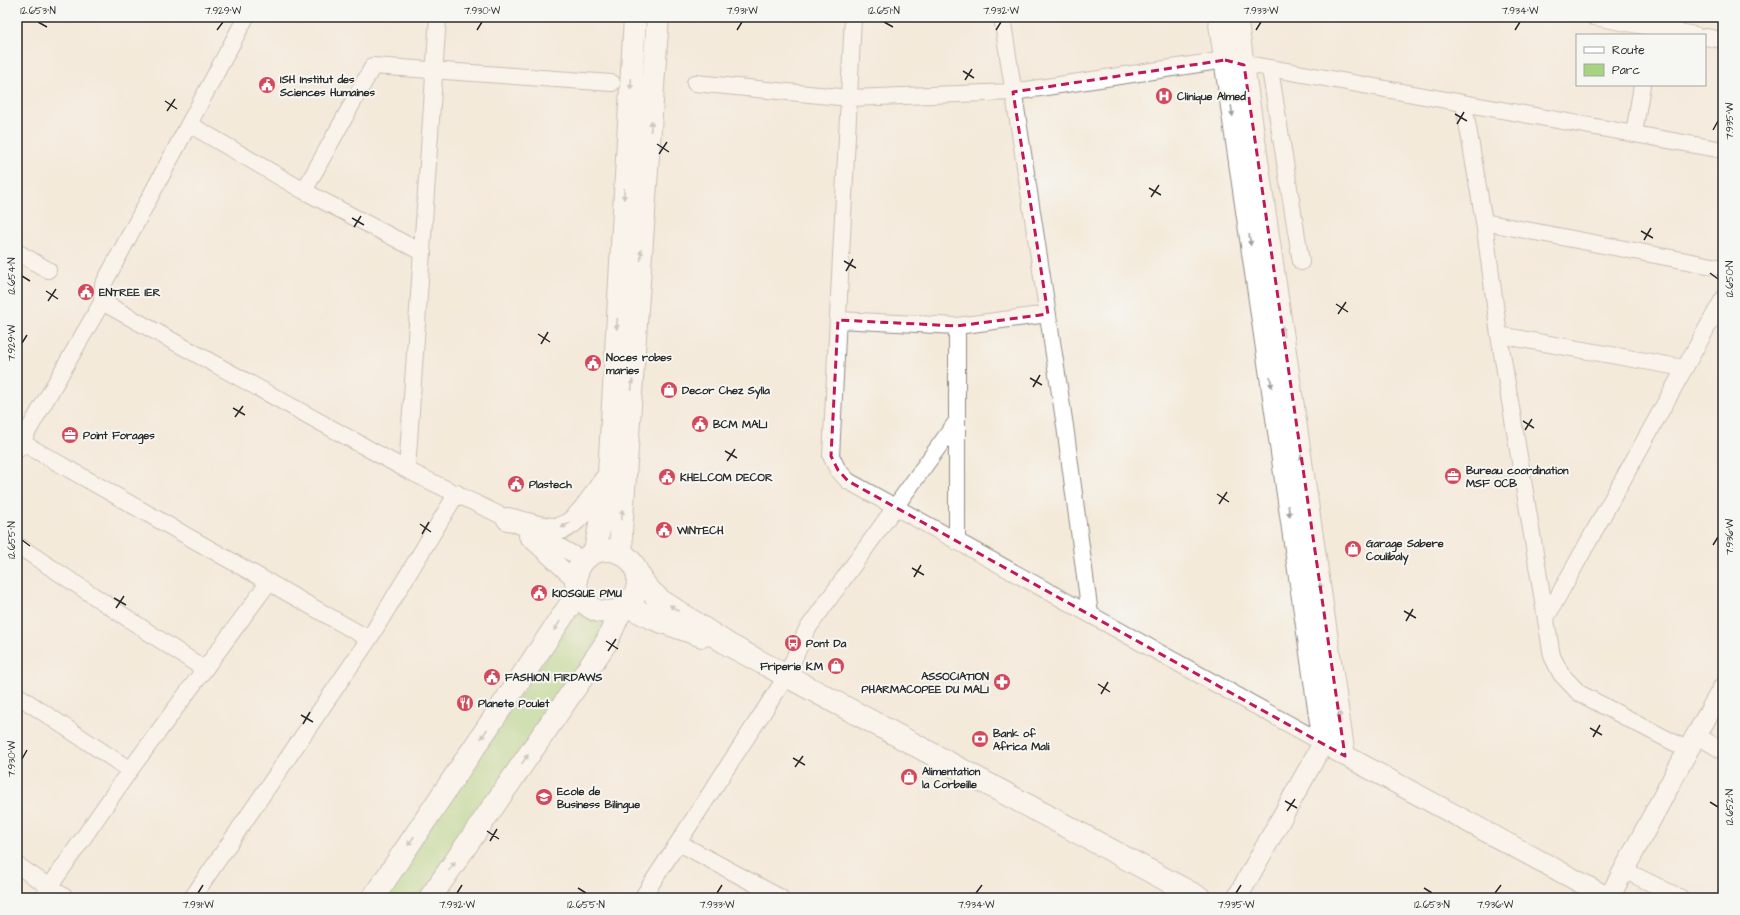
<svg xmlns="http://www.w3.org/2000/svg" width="1740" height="915" viewBox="0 0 1740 915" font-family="'Architects Daughter',sans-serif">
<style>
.green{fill:#a7d481;stroke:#698056}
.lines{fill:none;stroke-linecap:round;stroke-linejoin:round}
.minor-casing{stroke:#908a82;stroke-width:18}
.tertiary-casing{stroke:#908a82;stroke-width:22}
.secondary-casing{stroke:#908a82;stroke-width:24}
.primary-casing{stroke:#908a82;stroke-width:24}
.minor{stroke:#fff;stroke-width:16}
.tertiary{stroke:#fff;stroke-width:20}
.secondary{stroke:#fff;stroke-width:22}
.primary{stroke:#fff;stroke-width:22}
.oneway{fill:#a0a0a0}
.marked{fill:none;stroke:#c2185b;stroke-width:3;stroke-dasharray:8 5;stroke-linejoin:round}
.ticks{fill:none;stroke:#2b2b2b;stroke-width:1.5}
.labels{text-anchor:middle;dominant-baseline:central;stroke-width:4;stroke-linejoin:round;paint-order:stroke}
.poi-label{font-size:11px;font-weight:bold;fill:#2b2b2b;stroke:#f6f6f2;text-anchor:start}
.neatline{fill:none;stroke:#2b2b2b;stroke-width:1.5}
.ticks-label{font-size:10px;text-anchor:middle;fill:#2b2b2b}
</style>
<rect width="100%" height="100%" fill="#f6f6f2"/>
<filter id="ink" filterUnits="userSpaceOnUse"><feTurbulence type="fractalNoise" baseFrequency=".025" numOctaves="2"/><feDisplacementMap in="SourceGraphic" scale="8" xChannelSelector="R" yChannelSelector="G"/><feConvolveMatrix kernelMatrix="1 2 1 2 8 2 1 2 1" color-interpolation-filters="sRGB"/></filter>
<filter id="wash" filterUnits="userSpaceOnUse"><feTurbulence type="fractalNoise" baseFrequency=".012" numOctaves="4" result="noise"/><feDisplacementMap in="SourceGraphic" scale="16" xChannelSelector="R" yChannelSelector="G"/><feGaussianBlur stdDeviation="0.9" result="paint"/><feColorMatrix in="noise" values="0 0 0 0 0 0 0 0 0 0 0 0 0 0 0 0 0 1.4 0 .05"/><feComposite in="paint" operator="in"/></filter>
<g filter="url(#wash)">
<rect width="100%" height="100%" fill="#f4eada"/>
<!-- green -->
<path class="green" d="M579,610L595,620L610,622L422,898H381Z"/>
</g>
<g filter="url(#ink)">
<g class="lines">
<!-- minor casing -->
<g class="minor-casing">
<path id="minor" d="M853,17L831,456L838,470L848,481L1323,743
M1002,17L1065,426L1090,614
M1594,17L1695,35
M1705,37L1723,40
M1270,69L1301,262
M695,83L850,98L1013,92L1225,60L1723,150
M1464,104L1484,222L1499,335L1552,656L1561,674L1579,693L1688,750
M189,124L304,191L423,253
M1634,134L1642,85
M304,191L373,66L612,83
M1484,222L1723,268
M17,252L48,270
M102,302L407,470L508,519L584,560
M838,320L957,326L1048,314
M957,326V542
M1499,335L1684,368
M21,442L369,639
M17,450L102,302L103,285L246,17
M407,470L438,17
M527,536L575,580
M17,545L204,669
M1546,618L1723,299
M17,695L130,770
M1696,735L1723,751
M679,843L781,898
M17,865L66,898
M1624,870L1681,898
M42,898L130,770L269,582
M192,898L369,639L457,493
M642,898L786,677L806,631L957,421"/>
</g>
<!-- tertiary casing -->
<g class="tertiary-casing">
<path id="tertiary" d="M1218,17L1323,743L1237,898
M1237,17L1345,756
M1333,749L1609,898
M1609,898L1688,750L1723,688"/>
</g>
<!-- secondary casing -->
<g class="secondary-casing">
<path id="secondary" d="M636,570L647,588L660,600L729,645L1200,898
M627,606L654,619L702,636"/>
</g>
<!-- primary casing -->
<g class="primary-casing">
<path id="primary" d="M508,519C522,522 539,529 554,529C576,530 594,494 606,479
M576 581a31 31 0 1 1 62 0a31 31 0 1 1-62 0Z
M595,552L609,474L635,17
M622,554L621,532L658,17
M373,898L578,593
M430,898L606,643L622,608"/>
</g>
<!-- minor -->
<use href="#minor" class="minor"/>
<!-- tertiary -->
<use href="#tertiary" class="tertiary"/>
<!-- secondary -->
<use href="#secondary" class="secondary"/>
<!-- primary -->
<use href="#primary" class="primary"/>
</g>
<!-- one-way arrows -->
<defs><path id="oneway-solid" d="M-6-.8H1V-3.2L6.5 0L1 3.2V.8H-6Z"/></defs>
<g class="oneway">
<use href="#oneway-solid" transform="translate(631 84) rotate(94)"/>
<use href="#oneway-solid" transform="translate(1232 111) rotate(82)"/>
<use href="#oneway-solid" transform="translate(651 126) rotate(-86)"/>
<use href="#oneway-solid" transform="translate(624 194) rotate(93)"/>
<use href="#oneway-solid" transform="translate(1250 240) rotate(82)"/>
<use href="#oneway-solid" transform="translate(641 255) rotate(-86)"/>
<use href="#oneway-solid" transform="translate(617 324) rotate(93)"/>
<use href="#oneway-solid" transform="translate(1283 331) rotate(-98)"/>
<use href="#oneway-solid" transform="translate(1271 382) rotate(82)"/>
<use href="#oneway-solid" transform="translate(632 385) rotate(-86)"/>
<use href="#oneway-solid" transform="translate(1302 460) rotate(-98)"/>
<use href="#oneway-solid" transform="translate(1289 511) rotate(82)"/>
<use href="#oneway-solid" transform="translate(622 515) rotate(-86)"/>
<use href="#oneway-solid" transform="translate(566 525) rotate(151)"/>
<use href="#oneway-solid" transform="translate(1321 588) rotate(-98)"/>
<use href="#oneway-solid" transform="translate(674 608) rotate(-146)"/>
<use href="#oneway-solid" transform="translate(557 626) rotate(123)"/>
<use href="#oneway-solid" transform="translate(1340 717) rotate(-98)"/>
<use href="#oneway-solid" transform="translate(484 734) rotate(124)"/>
<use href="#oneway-solid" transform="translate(525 759) rotate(-55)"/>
<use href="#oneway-solid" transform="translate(411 841) rotate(124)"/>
<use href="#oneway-solid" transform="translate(452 866) rotate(-55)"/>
</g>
</g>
<!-- marked area -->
<path d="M0 0H1740V915H0ZM1225,60L1244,65L1345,756L848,481L838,470L831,456L838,320L957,326L1048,314L1013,92Z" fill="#f4eada" fill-opacity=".55" fill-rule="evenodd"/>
<path class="marked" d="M1225,60L1244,65L1345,756L848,481L838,470L831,456L838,320L957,326L1048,314L1013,92Z"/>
<!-- ticks -->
<path class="ticks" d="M38,22L47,27M884,22L893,27M217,30L223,22M477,30L482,22M737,30L742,22M996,30L1001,22M1256,30L1261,22M1515,30L1520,22M963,71L974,78M965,80L972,69M165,101L177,109M167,111L175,99M1455,114L1467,121M1457,124L1464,112M1713,130L1718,121M657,144L669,152M659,154L667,142M1149,188L1161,195M1151,197L1159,185M352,218L364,225M354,227L361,216M1641,231L1653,238M1644,240L1651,228M844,261L856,268M846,271L853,259M1710,273L1718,279M22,276L30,281M46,291L58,299M48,301L56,289M1336,304L1348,312M1338,314L1346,302M538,334L550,342M22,343L27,335M541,344L548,332M1030,378L1042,385M1033,387L1040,375M233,408L245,415M235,417L243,406M1523,421L1534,428M1525,430L1532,419M725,451L737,458M727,461L735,449M1217,494L1229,502M1219,504L1227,492M420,524L431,532M422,534L429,522M22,540L30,546M1713,545L1718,537M912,568L924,575M914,577L921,565M114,598L126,605M116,608L124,596M1404,611L1416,618M1406,621L1413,609M606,641L618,649M608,651L616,639M1098,684L1110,692M1101,694L1108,682M301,715L313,722M303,724L310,712M1590,728L1602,735M1593,737L1600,725M793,758L805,765M22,759L27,750M795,767L803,756M1285,801L1297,808M1710,802L1718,807M1287,811L1295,799M487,831L499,839M490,841L497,829M578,888L586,893M1424,888L1432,893M198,893L203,885M457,893L462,885M717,893L722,885M976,893L982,885M1236,893L1241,885M1495,893L1501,885"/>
<!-- icons -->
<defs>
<g id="civic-disc" transform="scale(0.9)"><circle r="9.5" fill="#d1495b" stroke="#f6f6f2"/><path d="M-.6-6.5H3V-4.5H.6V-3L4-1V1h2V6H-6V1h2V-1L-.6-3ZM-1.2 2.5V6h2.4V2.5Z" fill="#fff"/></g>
<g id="hospital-disc" transform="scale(0.9)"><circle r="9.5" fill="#d1495b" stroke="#f6f6f2"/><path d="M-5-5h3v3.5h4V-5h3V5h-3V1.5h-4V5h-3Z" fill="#fff"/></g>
<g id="shop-disc" transform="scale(0.9)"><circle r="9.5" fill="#d1495b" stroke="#f6f6f2"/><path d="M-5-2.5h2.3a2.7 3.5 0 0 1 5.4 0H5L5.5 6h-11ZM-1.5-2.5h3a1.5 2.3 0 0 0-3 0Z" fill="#fff"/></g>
<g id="office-disc" transform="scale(0.9)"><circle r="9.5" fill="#d1495b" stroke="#f6f6f2"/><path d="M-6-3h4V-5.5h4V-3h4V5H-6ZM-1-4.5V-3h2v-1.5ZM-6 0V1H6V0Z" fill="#fff"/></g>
<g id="bus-disc" transform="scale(0.9)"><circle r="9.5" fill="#d1495b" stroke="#f6f6f2"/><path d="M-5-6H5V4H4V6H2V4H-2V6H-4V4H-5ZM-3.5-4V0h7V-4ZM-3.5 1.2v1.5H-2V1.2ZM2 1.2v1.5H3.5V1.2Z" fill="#fff"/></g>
<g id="pharmacy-disc" transform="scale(0.9)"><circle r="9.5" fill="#d1495b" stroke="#f6f6f2"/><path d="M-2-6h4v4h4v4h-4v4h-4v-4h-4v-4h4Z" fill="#fff"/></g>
<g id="restaurant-disc" transform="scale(0.9)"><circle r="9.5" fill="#d1495b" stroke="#f6f6f2"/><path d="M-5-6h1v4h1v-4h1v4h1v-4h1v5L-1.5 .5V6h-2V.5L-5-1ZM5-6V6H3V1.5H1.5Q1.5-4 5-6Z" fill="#fff"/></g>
<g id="bank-disc" transform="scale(0.9)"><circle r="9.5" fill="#d1495b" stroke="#f6f6f2"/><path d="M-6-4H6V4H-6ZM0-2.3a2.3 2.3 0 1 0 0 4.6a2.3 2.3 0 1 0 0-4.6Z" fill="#fff"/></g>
<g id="school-disc" transform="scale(0.9)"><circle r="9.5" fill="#d1495b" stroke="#f6f6f2"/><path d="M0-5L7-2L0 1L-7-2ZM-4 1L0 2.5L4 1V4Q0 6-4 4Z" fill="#fff"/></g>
</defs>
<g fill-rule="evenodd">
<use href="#civic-disc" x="267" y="85"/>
<use href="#hospital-disc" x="1164" y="96"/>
<use href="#civic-disc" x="86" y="292"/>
<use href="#civic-disc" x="593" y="363"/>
<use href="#shop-disc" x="669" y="390"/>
<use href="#civic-disc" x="700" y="424"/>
<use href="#office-disc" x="70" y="435"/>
<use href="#office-disc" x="1453" y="476"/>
<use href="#civic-disc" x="667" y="477"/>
<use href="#civic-disc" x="516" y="484"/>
<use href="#civic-disc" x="664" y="530"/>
<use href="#shop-disc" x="1353" y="549"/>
<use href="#civic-disc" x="539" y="593"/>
<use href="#bus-disc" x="793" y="643"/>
<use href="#shop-disc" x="836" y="666"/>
<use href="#civic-disc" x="492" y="677"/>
<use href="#pharmacy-disc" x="1002" y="682"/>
<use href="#restaurant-disc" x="465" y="703"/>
<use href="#bank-disc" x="980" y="739"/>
<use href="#shop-disc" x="909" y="777"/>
<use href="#school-disc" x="544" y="797"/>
</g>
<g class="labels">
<!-- poi labels -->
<g class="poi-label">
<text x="280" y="79">ISH Institut des<tspan x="280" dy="13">Sciences Humaines</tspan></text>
<text x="1177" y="96">Clinique Almed</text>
<text x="99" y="292">ENTREE IER</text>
<text x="606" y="357">Noces robes<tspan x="606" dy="13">maries</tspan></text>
<text x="682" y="390">Decor Chez Sylla</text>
<text x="713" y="424">BCM MALI</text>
<text x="83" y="435">Point Forages</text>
<text x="1466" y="470">Bureau coordination<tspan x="1466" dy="13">MSF OCB</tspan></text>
<text x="680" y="477">KHELCOM DECOR</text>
<text x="529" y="484">Plastech</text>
<text x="677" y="530">WINTECH</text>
<text x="1366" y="543">Garage Sabere<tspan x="1366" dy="13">Coulibaly</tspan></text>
<text x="552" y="593">KIOSQUE PMU</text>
<text x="806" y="643">Pont Da</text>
<text x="823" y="666" text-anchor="end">Friperie K.M</text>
<text x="989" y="676" text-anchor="end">ASSOCIATION<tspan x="989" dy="13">PHARMACOPEE DU MALI</tspan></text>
<text x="505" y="677">FASHION FIRDAWS</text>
<text x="478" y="703">Planete Poulet</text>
<text x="993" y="733">Bank of<tspan x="993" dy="13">Africa Mali</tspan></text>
<text x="922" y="771">Alimentation<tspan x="922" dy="13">la Corbeille</tspan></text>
<text x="557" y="791">Ecole de<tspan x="557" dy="13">Business Bilingue</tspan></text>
</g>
</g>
<!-- margin -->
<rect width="1740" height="915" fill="none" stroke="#f6f6f2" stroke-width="44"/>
<!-- legend -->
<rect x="1576" y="34" width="130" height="52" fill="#f6f6f2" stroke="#a5a5a2"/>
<rect x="1584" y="47" width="20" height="6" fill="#ffffff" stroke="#a5a5a2"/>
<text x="1612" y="54" font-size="12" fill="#2b2b2b">Route</text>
<rect x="1584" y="64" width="20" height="12" fill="#a7d481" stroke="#a5a5a2"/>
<text x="1612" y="74" font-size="12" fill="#2b2b2b">Parc</text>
<rect x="22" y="22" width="1696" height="871" class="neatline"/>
<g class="ticks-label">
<text x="38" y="14">12.653°N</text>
<text x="223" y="14">7.929°W</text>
<text x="482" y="14">7.930°W</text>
<text x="742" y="14">7.931°W</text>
<text x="884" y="14">12.651°N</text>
<text x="1001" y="14">7.932°W</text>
<text x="1261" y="14">7.933°W</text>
<text x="1520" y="14">7.934°W</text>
<text transform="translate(1729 121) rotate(-90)" y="4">7.935°W</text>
<text transform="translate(11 276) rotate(-90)" y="4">12.654°N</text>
<text transform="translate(1729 279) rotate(-90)" y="4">12.650°N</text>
<text transform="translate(11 343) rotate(-90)" y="4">7.929°W</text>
<text transform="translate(1729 537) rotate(-90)" y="4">7.936°W</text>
<text transform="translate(11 540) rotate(-90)" y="4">12.655°N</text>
<text transform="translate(11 759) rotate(-90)" y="4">7.930°W</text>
<text transform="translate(1729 807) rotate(-90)" y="4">12.652°N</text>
<text x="198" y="908">7.931°W</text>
<text x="457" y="908">7.932°W</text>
<text x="586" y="908">12.655°N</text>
<text x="717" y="908">7.933°W</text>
<text x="976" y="908">7.934°W</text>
<text x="1236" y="908">7.935°W</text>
<text x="1432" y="908">12.653°N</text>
<text x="1495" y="908">7.936°W</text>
</g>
</svg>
